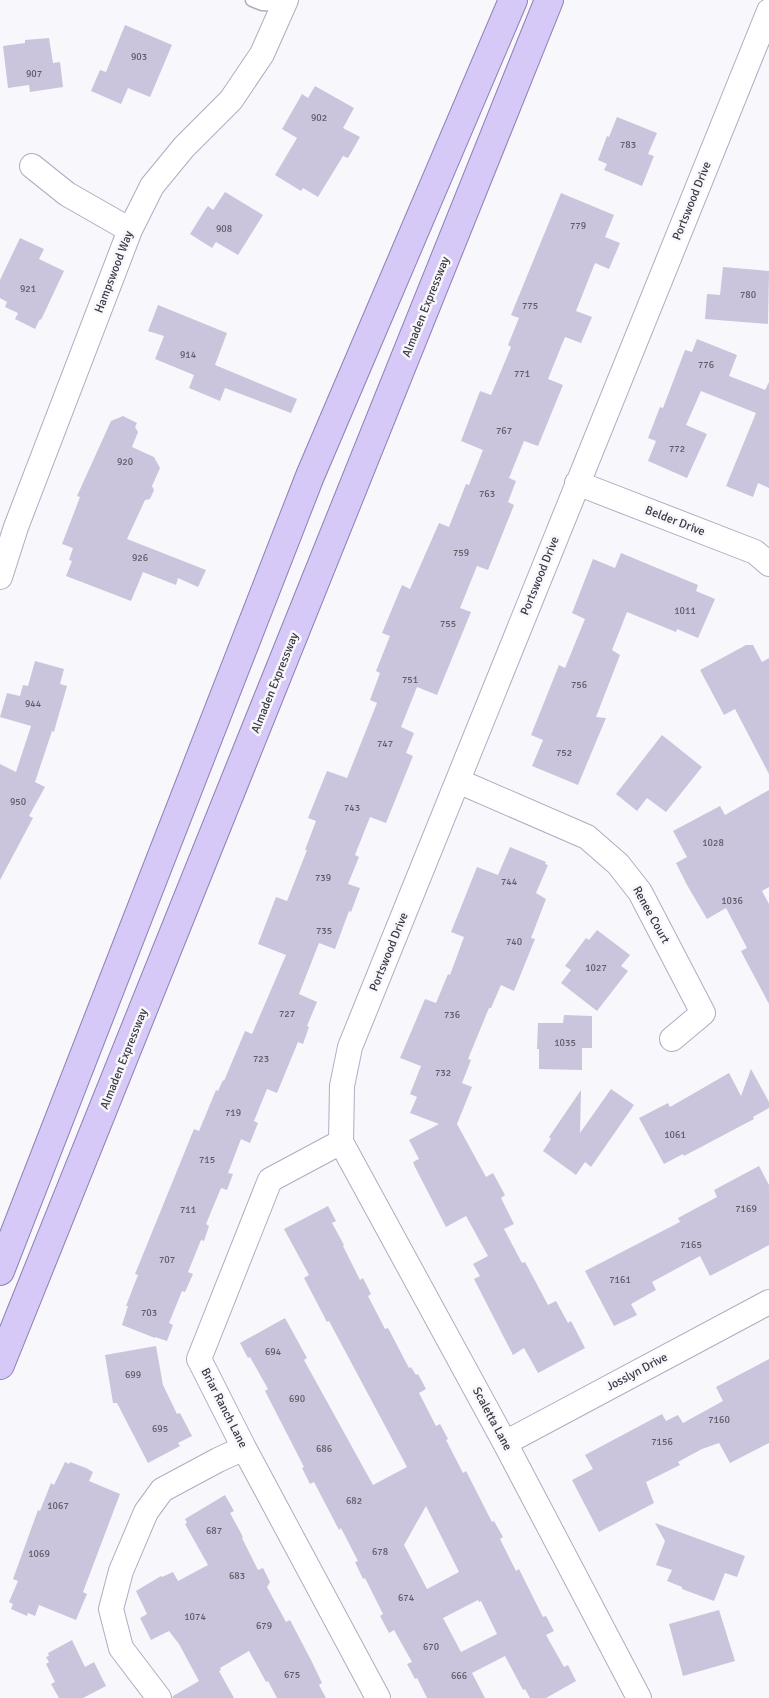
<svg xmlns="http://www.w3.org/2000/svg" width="769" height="1698" viewBox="0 0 769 1698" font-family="Signika,sans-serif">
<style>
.building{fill:#cac5dc;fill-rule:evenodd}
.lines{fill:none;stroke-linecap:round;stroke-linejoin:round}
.service-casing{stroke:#b1abc3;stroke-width:15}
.minor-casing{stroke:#b1abc3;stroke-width:26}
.primary-casing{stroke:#8e7fb4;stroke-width:30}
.service{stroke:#fff;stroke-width:12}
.minor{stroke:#fff;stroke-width:24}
.primary{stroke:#d6c8f7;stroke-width:28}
.labels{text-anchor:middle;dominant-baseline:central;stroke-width:5;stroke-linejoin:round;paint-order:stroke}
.number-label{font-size:10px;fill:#5f5c68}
.street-label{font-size:12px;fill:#3b3942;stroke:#f8f7fc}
</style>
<rect width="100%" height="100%" fill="#f8f7fc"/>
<!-- building -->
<path class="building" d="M125,25L172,45L150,97L128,88L121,104L91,91L100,70L106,72Z
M49,38L53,63L60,62L63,87L30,92L29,85L8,88L3,46L25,43V40Z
M315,86L354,108L343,128L360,137L348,158L343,156L318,197L303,188L301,191L275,175L297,138L282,129L302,94L308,98Z
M617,117L657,133L648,154L654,156L642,186L604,170L607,164L598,160L607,136L609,137Z
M225,192L263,215L238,255L216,242L212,248L190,234L205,210L208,206L213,210Z
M561,193L614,215L605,237L620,243L609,269L595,263L576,311L592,317L581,343L565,337L548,379L563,385L538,446L524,441L509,478L516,481L508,502L514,505L488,570L477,566L460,608L471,612L437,695L417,687L401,727L414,733L406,753L413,756L386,823L370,817L355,855L359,857L348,884L360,888L351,912L349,911L335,949L319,943L299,994L317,1002L307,1026L309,1027L303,1044L298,1042L277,1093L267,1089L254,1121L258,1123L250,1143L241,1139L228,1173L233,1174L227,1190L221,1188L206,1224L209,1226L204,1241L201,1240L188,1272L193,1274L185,1292L182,1291L169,1323L173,1325L167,1341L155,1337V1338L122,1325L128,1306H126L138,1275L135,1274L194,1129L199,1131L216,1090L218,1091L223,1080L224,1081L245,1031L252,1034L286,955L258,944L276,897L287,901L307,850H305L316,821L308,818L327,771L347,778L377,703L370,700L380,673L376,671L390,636L382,633L402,585L410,589L439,523L449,527L466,484L469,485L483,450L461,441L480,391L491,395L511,347L508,345L519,318L511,315Z
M20,238L44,249L39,259L64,271L41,320L40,319L35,329L15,319L18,313L5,307L7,302L0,298V280Z
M723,267L769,271L768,324L705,319L707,294L720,295Z
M158,305L227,333L215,365L297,399L291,413L225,388L220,401L189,388L194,375L155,359L164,336L148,331Z
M697,339L737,355L729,376L765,390L769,382V488L758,483L753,497L726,486L756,413L701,391L686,425L707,434L687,478L648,461L656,441L648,438L660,407L663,408L685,350L692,352Z
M123,416L137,423L135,427L138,432L132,447L154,457L160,468L152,486L154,490L150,499L145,500L127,539L206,570L198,587L178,578L176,585L143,572L131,601L66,576L72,561L69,560L73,548L62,544L80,497L77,496L111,421Z
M621,553L698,585L696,591L715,599L698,638L677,629L676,632L627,612L612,650L620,655L596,717L606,718L578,785L532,766L543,740L531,735L559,665L565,668L585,619L572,613L593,559L615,568Z
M746,645H753L762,662L769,658V774L735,709L724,715L700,670Z
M35,661L64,669L60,684L67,686L55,728L54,732L52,731L35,782L45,787L29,816L33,818L0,880V764L16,772L31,726L0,717L7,693L20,696L23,685L28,686Z
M662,735L702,767L666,812L647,798L637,811L616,794Z
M769,790V887L762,891L769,904V1004L744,957L741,951L747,948L726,908L707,919L687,885L676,863L687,857L673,831L720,806L725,815Z
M510,847L546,862L545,864L548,865L536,893L546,899L531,938L535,939L514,991L501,985L491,1008H489L468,1059L471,1060L462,1083L472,1087L457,1124L486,1177L493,1173L505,1195L501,1198L514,1224L504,1229L522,1263L525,1262L548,1305L556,1301L568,1323L571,1321L585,1348L538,1373L524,1348L513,1355L474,1279L480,1276L473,1264L488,1256L466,1216L446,1227L415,1167L413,1162L419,1159L409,1140L439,1124L410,1113L417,1097L410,1094L421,1066L400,1058L425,999L436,1003L448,974L450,975L464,937L451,932L477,867L498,875Z
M597,930L630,955L621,966L628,971L597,1011L561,983L571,970L565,966L586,938L589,940Z
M564,1015L592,1016V1048H582V1070L539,1069V1049H537L538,1023H563Z
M751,1069L769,1102V1108L753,1117L754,1119L684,1156L683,1154L664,1164L639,1118L668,1103L670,1107L729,1073L741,1096Z
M611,1089L634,1105L591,1167L585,1162L576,1175L543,1151L551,1139L549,1137L581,1090L580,1133Z
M759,1166L769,1185V1245L710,1276L700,1256L652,1282L656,1290L631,1304L637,1315L614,1326L585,1271L680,1222L678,1218L717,1197L714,1190Z
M328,1206L336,1221L332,1223L344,1245L343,1246L360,1280L363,1278L371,1294L368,1296L385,1329L388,1328L409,1368L411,1367L416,1375L418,1374L426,1389L419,1393L436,1426L440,1424L448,1439L446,1440L463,1473L466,1471L492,1522L494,1521L503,1537L500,1539L516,1571L519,1569L543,1617L546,1616L554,1631L546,1635L564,1667L568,1665L576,1681L546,1698H530L525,1689L523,1690L505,1656L472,1673L485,1698H427L417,1678L415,1679L407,1664L412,1662L394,1630L389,1633L380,1616L383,1614L365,1578L363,1579L355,1562L358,1561L341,1528L339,1530L314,1482L310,1484L302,1468L304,1467L265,1391L268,1389L250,1357L248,1358L240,1343L285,1318L307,1358L304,1360L373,1485L407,1467L329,1321L327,1322L304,1278L309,1275L284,1229ZM426,1506L459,1572L427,1589L404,1545ZM478,1600L479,1602L481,1601L497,1634L461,1652L443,1618Z
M156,1346L163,1385L177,1414L180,1413L192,1436L178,1443L180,1446L148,1463L117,1403H113L105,1355Z
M769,1359V1443L730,1463L719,1443L702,1449L678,1462L680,1465L646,1482L654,1503L599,1532L572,1480L593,1469L585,1455L662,1414L666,1421L678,1415L683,1423L723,1401L716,1387Z
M65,1462L69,1464L70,1462L86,1468L93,1472L89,1481L120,1494L83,1592L87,1594L76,1620L39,1605L35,1616L28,1613L27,1616L11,1609L13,1604L9,1602L18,1581L13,1579L38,1510L40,1511L51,1483L54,1485Z
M225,1495L234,1511L230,1513L243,1537L242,1538L258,1570L263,1568L270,1582L267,1587L286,1622L290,1620L311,1660L322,1683L319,1685L326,1698H277L268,1681L266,1682L249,1651L220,1668L221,1670L219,1671L234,1698H172L173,1696L199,1681L179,1644L169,1631L151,1640L140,1618L147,1614L136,1591L161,1576L162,1577L173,1572L178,1581L208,1565L185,1524L187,1523L185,1519Z
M655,1523L745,1556L737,1577L725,1573L714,1601L682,1589V1587L667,1581L672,1570L656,1565L665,1541Z
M719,1610L735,1661L683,1676L669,1624Z
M72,1640L85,1667L94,1662L106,1686L83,1698H59L51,1684L55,1682L46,1664L49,1662L46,1657L49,1656L48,1653Z"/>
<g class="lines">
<!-- service casing -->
<g class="service-casing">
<path id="service" d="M252,0L262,4L284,5"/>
</g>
<!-- minor casing -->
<g class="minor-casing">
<path id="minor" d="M32,166L67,194L130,230
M577,483L755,552L769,564
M0,577L16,527L130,230L152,186L184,147L231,100L262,54L286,0
M458,781L587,837L618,864L640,892L703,1013L672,1039
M341,1142L342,1086L350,1047L769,11
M341,1142L270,1180L199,1359L244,1448L378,1698
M341,1142L505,1443L639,1698
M505,1443L769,1302
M159,1698L121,1648L111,1609L121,1571L146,1512L162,1490L218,1460L244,1448"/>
</g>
<!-- primary casing -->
<g class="primary-casing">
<path id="primary" d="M0,1271L310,476L513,0
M0,1365L549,0"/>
</g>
<!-- service -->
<use href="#service" class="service"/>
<!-- minor -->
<use href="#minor" class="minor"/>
<!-- primary -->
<use href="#primary" class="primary"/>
</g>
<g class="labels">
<!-- number labels -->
<g class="number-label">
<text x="139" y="57">903</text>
<text x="34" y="74">907</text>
<text x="319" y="118">902</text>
<text x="628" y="145">783</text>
<text x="578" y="226">779</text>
<text x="224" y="229">908</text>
<text x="28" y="289">921</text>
<text x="748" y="295">780</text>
<text x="530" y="306">775</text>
<text x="188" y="355">914</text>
<text x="706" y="365">776</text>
<text x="522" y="374">771</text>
<text x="504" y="431">767</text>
<text x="677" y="449">772</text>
<text x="125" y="462">920</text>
<text x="487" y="494">763</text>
<text x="461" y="553">759</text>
<text x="140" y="558">926</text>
<text x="685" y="611">1011</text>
<text x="448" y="624">755</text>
<text x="410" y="680">751</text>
<text x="579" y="685">756</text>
<text x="33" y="704">944</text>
<text x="385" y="744">747</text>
<text x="564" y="753">752</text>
<text x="18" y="802">950</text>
<text x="352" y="808">743</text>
<text x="713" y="843">1028</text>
<text x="323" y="878">739</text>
<text x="509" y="882">744</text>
<text x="732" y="901">1036</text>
<text x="324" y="931">735</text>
<text x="514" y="942">740</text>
<text x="596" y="968">1027</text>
<text x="287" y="1014">727</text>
<text x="452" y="1015">736</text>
<text x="565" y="1043">1035</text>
<text x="261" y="1059">723</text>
<text x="443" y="1073">732</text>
<text x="233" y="1113">719</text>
<text x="675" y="1135">1061</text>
<text x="207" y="1160">715</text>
<text x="746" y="1209">7169</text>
<text x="188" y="1210">711</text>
<text x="691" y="1245">7165</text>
<text x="167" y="1260">707</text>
<text x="620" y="1280">7161</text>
<text x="149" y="1313">703</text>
<text x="273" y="1352">694</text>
<text x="133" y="1375">699</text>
<text x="297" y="1399">690</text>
<text x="719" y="1420">7160</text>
<text x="160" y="1429">695</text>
<text x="662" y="1442">7156</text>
<text x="324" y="1449">686</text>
<text x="354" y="1501">682</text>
<text x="58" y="1506">1067</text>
<text x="214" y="1531">687</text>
<text x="380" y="1552">678</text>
<text x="39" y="1554">1069</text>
<text x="237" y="1576">683</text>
<text x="406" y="1598">674</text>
<text x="195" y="1617">1074</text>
<text x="264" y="1626">679</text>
<text x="431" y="1647">670</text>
<text x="292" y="1675">675</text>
<text x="459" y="1676">666</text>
</g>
<!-- street labels -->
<g class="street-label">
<text transform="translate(692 201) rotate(-68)">Portswood Drive</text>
<text transform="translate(114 272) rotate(-69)">Hampswood Way</text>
<text transform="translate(426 307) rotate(-68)">Almaden Expressway</text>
<text transform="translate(675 521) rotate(21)">Belder Drive</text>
<text transform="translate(540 576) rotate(-68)">Portswood Drive</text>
<text transform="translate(275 683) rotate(-68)">Almaden Expressway</text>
<text transform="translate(651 915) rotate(61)">Renee Court</text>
<text transform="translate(389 952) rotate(-68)">Portswood Drive</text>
<text transform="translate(124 1059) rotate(-68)">Almaden Expressway</text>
<text transform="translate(637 1372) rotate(-28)">Josslyn Drive</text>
<text transform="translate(224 1408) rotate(63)">Briar Ranch Lane</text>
<text transform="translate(492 1419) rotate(62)">Scaletta Lane</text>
</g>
</g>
</svg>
